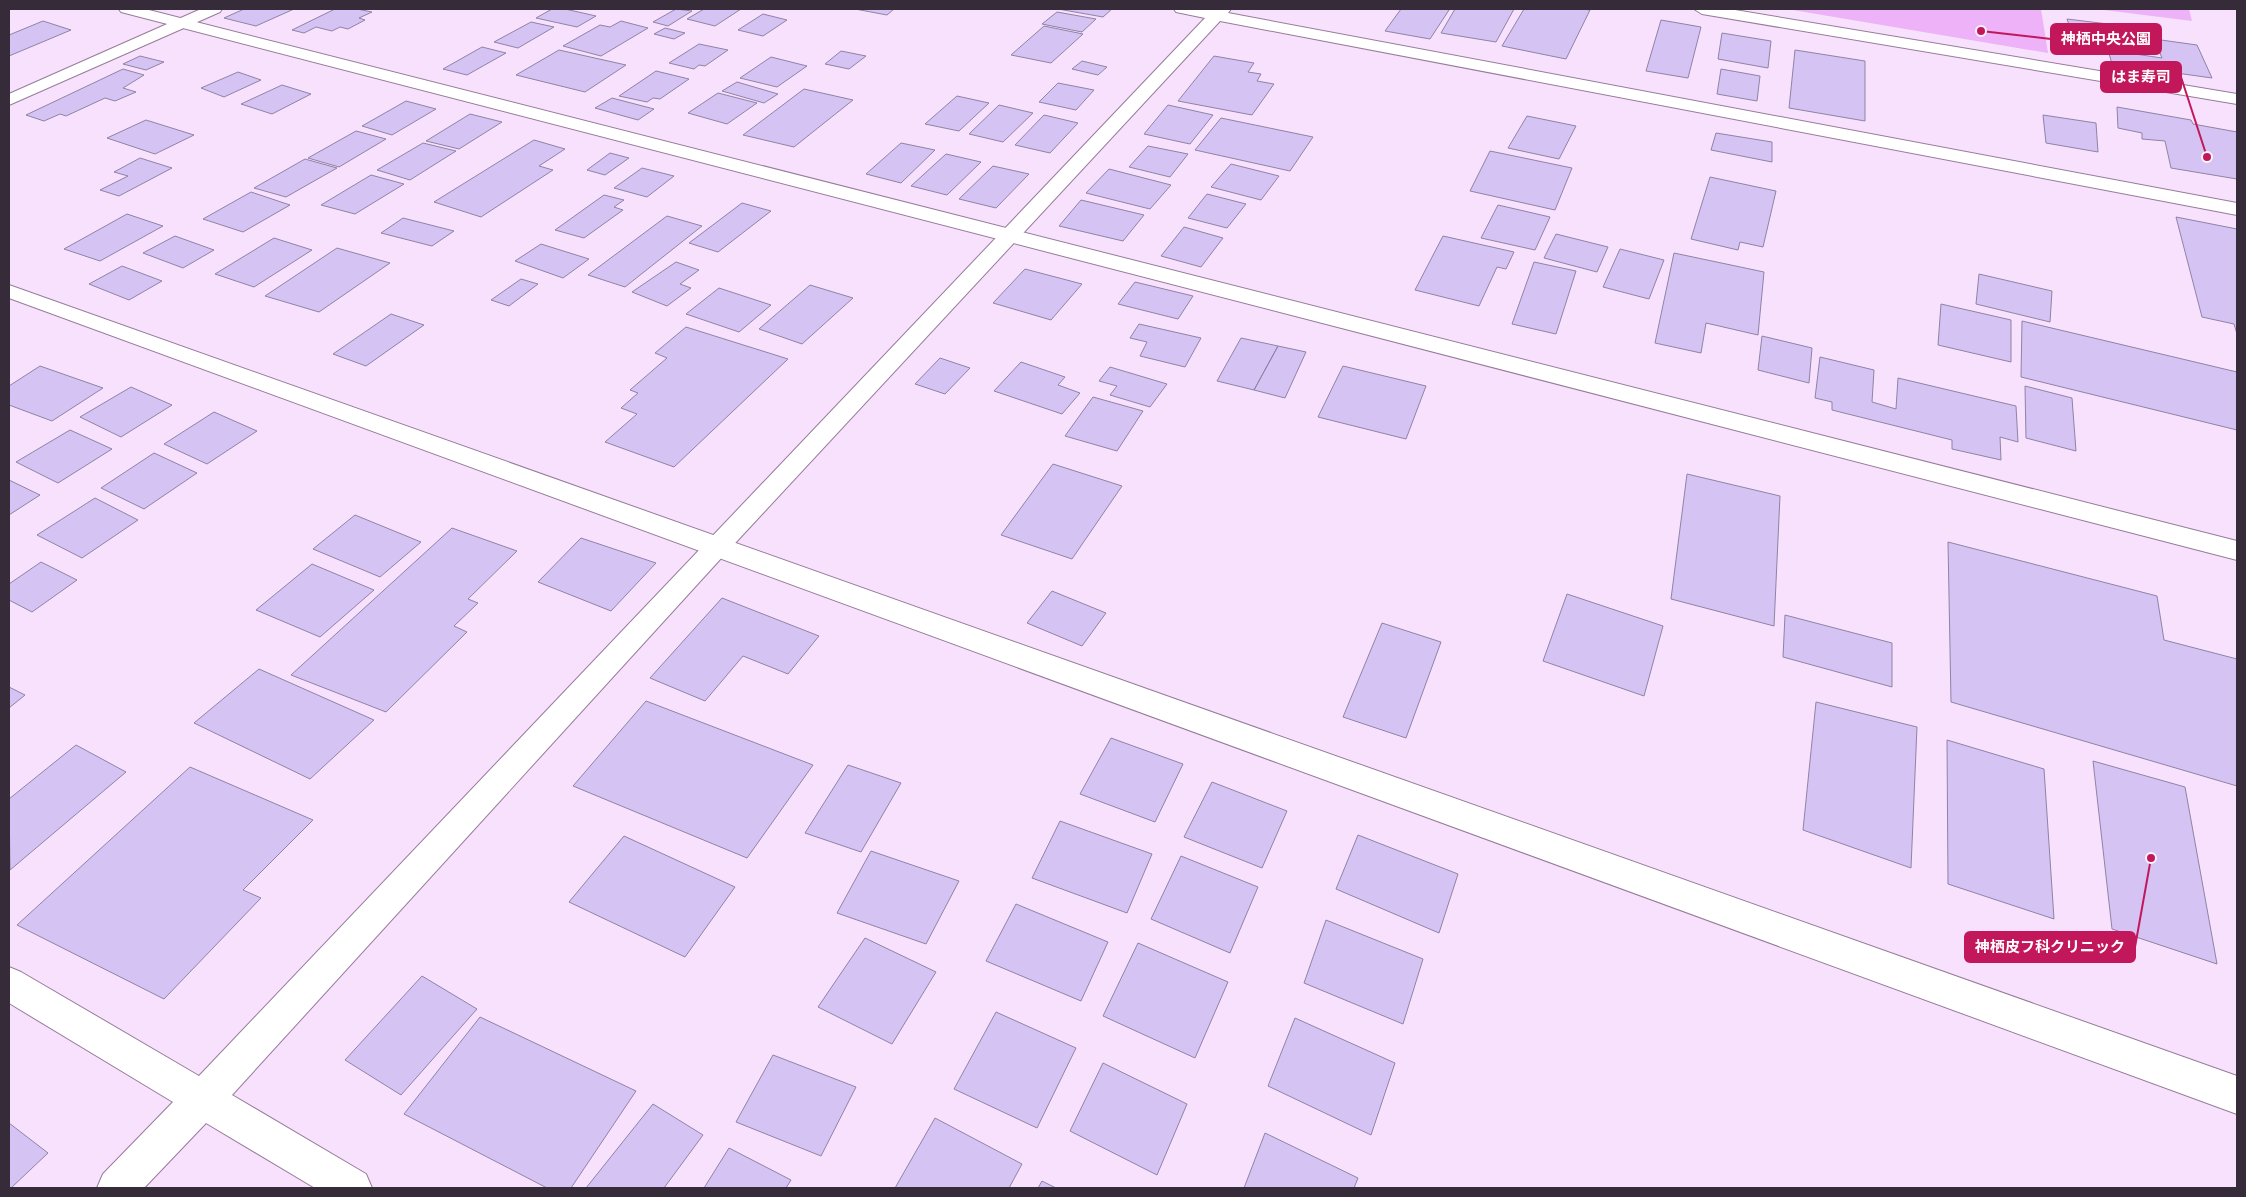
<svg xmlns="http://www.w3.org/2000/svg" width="2246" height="1197" viewBox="0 0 2246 1197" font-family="'Fira Sans Condensed','Noto Sans JP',sans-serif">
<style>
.green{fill:#edb2f8}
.building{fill:#d4c3f3;stroke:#9083a6}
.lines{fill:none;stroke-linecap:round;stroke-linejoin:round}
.minor-casing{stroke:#967c9a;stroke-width:2}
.tertiary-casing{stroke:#967c9a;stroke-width:2}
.minor{fill:#fff;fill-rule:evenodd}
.tertiary{fill:#fff;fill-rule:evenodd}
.leader{fill:none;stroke:#c2185b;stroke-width:2}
.callout-dot{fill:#c2185b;stroke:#fbf5fc;stroke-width:2}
.callout{fill:#c2185b;stroke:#c2185b;stroke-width:2}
.callout-label{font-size:15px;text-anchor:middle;font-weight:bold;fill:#fff}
</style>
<rect width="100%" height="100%" fill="#f8e1fc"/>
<!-- green -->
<path class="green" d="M1787,9H2041L2048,53Z
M2096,9H2189L2192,21Z"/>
<!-- building -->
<path class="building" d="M244,9H294L256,26L224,18Z
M335,9H357L372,12L359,18L365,20L348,29L340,27L332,31L316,27L304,33L292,30Z
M552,9H565L596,16L577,27L536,18Z
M676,9L692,11L668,26L653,22Z
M704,9H741L715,26L687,19Z
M855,9H894L887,15Z
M1058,9H1112L1103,17Z
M1401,9H1444L1449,10L1430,39L1385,31Z
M1455,9H1514L1496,42L1441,33Z
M1524,9H1583L1590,10L1566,59L1502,46Z
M1057,12L1096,19L1082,32L1042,24Z
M763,14L787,20L763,36L738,30Z
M2067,19L2108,24L2117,48L2075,42Z
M1661,20L1701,27L1688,78L1646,71Z
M43,21L71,30L9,56V35Z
M621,21L648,28L601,56L563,46L600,25L610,27Z
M531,22L554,27L518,48L494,42Z
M1044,26L1083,34L1051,63L1011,55Z
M665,28L685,33L674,39L654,34Z
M1722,33L1771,41L1768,68L1718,59Z
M2154,39L2197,45L2212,78L2112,64L2108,50L2162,58Z
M699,44L728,50L705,66L699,65L694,69L669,63Z
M482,47L506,53L467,75L443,69Z
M559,50L626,65L585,92L516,75Z
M1795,50L1865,61V121L1789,108Z
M841,51L866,56L849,69L825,64Z
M140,56L164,62L146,70L123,64Z
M1214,56L1254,63L1248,72L1261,74L1257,81L1274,84L1252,115L1178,101Z
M771,57L807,66L777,87L740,78Z
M1082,61L1107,67L1098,75L1072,69Z
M123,69L144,75L123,88L136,92L115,101L105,98L66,116L60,114L44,121L26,115Z
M1721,69L1760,76L1757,101L1717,94Z
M656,71L689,79L660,99L653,98L647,102L619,96Z
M238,72L261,80L224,97L201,88Z
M737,82L778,94L764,103L722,91Z
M1058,83L1094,90L1076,110L1039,102Z
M282,85L311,94L272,114L241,104Z
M804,89L853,100L794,147L743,135Z
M718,93L757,103L727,124L688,113Z
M957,96L989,103L959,131L925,124Z
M612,98L654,109L638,120L595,108Z
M406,101L436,109L392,135L362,126Z
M999,105L1033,113L1003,142L969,134Z
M1168,105L1213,115L1190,144L1144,134Z
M2117,107L2191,120L2193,124L2237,132V179L2171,168L2165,141L2142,139V133L2118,128Z
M470,114L502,122L459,149L426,141Z
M1044,115L1078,123L1050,153L1015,145Z
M2043,115L2096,123L2098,152L2046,143Z
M1527,116L1576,126L1559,159L1508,148Z
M1221,118L1313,137L1290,171L1195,150Z
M146,120L194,135L155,154L107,138Z
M356,131L386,139L339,167L308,158Z
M1716,133L1772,142V162L1711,150Z
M534,140L565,149L539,166L553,170L481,217L434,202Z
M423,143L456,151L410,180L377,170Z
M901,143L935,150L901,183L866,174Z
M1148,146L1188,154L1170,177L1129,167Z
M1490,151L1572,168L1555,210L1470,191Z
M610,153L629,158L605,175L587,170Z
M946,154L981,162L947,195L911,186Z
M140,158L172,168L119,196L100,190L128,176L114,172Z
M305,159L337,168L286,197L254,188Z
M1231,164L1279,176L1261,200L1211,187Z
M993,166L1029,174L996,208L959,199Z
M642,168L674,176L647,197L614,188Z
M1109,169L1171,185L1150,209L1086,193Z
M371,175L404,184L355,214L321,205Z
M1710,177L1776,191L1763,247L1740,242L1738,250L1691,239Z
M251,192L290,205L243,232L203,219Z
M1207,194L1246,204L1227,228L1188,218Z
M604,195L624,200L614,207L623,210L584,238L555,230Z
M1081,200L1144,215L1123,241L1059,226Z
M742,203L771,211L718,252L689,243Z
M1498,205L1550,217L1535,250L1481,238Z
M127,214L163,226L100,261L64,249Z
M667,216L702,226L625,287L588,275Z
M2176,217L2237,229V334L2234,324L2202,317Z
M403,218L454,231L432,246L381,233Z
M1184,227L1223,238L1201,267L1161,256Z
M1556,234L1608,247L1597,272L1544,258Z
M175,236L214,250L183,268L143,253Z
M1443,236L1514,252L1506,269L1497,267L1479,306L1415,290Z
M274,238L312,250L254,287L215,274Z
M541,244L589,259L563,278L515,261Z
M337,248L390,263L319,312L265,296Z
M1620,249L1664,260L1649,299L1603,287Z
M1674,253L1764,272L1758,335L1706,323L1701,353L1655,343Z
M676,262L699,270L680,284L691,288L667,306L632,292Z
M1534,262L1576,271L1556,334L1512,324Z
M122,266L162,281L129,300L89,284Z
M1025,269L1082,284L1051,320L993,303Z
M1979,274L2052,291L2050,322L1976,304Z
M521,279L538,284L509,306L491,300Z
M1135,282L1193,296L1178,319L1118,304Z
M810,285L853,298L802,344L759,329Z
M719,288L771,305L739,332L686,314Z
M1941,304L2011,320V362L1938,345Z
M391,314L424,325L366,366L333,354Z
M2022,321L2237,372V430L2021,377Z
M1139,324L1201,338L1185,367L1140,356L1147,342L1130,338Z
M686,327L788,359L674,467L605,442L637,414L621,408L638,393L630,390L667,358L655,353Z
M1762,336L1812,348L1809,383L1758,370Z
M1241,338L1278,346L1254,390L1217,381Z
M1278,346L1306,352L1285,398L1254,390Z
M1820,357L1874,370L1872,402L1896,409L1898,378L2016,406L2018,442L2000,437L2001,460L1952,449V440L1832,410V402L1815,398Z
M940,358L970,368L945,394L915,384Z
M1021,362L1065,377L1058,385L1080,393L1062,414L994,391Z
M40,366L103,388L52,421L9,405V386Z
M1343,366L1426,386L1406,439L1318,417Z
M1110,367L1167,384L1150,407L1110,395L1117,386L1099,381Z
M2025,386L2072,398L2076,451L2026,438Z
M131,387L172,405L121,437L80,417Z
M1093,397L1143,411L1117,451L1065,436Z
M214,412L257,431L207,464L164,444Z
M70,430L112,449L58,483L16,462Z
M154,453L197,473L144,509L101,488Z
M1053,464L1122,486L1072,559L1001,535Z
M1687,474L1780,496L1774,626L1671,599Z
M9,480L40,495L9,515Z
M95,498L138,520L82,558L37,535Z
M355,515L421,542L380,577L313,549Z
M452,528L517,551L468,599L478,603L454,626L467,632L386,712L291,675Z
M581,538L656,563L611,611L538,582Z
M1948,542L2157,596L2164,640L2237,659V786L1951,702Z
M41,562L77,580L32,612L9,600V584Z
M312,564L374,590L320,637L256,610Z
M1052,591L1106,613L1082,646L1027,623Z
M1567,594L1663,626L1644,696L1543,661Z
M722,598L819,636L788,674L743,656L705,701L650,678Z
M1785,615L1892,643V687L1783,657Z
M1382,623L1441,642L1406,738L1343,717Z
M259,669L374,720L310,779L194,723Z
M9,687L25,695L9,708Z
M646,701L813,765L747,858L573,786Z
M1816,702L1917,727L1911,868L1803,830Z
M1111,738L1183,764L1155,822L1080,794Z
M1947,740L2044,769L2054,919L1948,884Z
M76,745L126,772L10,870L9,799Z
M2093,761L2185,787L2217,964L2112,929Z
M848,765L901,783L861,852L805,833Z
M190,767L313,820L243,890L261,898L164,999L17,925Z
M1212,782L1287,811L1262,868L1184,837Z
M1060,821L1152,854L1127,913L1032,878Z
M1358,835L1458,874L1439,933L1336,889Z
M624,836L735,887L685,957L569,902Z
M871,851L959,881L926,944L837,913Z
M1181,856L1258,887L1230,953L1151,919Z
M1016,904L1108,942L1081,1001L986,961Z
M1326,920L1423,959L1403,1024L1304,983Z
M865,938L936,972L892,1044L818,1007Z
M1138,943L1228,982L1195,1058L1103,1016Z
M422,976L477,1009L401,1095L345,1060Z
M996,1012L1076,1048L1037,1128L954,1089Z
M480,1017L636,1091L571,1188H547L404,1114Z
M1295,1018L1395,1063L1371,1135L1268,1086Z
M773,1055L856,1087L821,1156L736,1122Z
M1103,1063L1187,1104L1157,1175L1070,1131Z
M653,1104L703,1135L664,1188H586Z
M935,1118L1022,1164L1009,1188H895Z
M9,1123L48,1153L11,1188H9Z
M1265,1133L1358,1178L1354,1188H1244Z
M729,1148L791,1180L786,1188H704Z
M1042,1181L1056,1188H1038Z"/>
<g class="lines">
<!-- minor casing -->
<g class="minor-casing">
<path id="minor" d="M119,9H145L2237,541V560L121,12Z
M9,285L2237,1076V1114L9,298Z"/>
</g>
<!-- tertiary casing -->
<g class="tertiary-casing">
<path id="tertiary" d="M201,9H222L220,12L9,105V94Z
M1174,9H1231L1228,13L2237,203V215L1220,21L725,554L232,1095L366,1174L372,1188H315L206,1123L144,1188H97L103,1174L173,1102L9,1003V967L21,972L199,1076L1205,18L1176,12Z
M1694,9H1729L2237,94V104L1702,14Z"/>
</g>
<!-- minor -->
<use href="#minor" class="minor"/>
<!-- tertiary -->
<use href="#tertiary" class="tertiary"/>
</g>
<!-- callouts -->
<path class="leader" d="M1981 31L2051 39M2207 157L2181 77M2151 858L2135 947"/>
<g class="callout-dot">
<circle cx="1981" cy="31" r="5"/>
<circle cx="2207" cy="157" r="5"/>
<circle cx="2151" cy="858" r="5"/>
</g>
<g class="callout">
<rect x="2051" y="24" width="110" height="30" rx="5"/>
<rect x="2101" y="62" width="80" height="30" rx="5"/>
<rect x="1965" y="932" width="170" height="30" rx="5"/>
</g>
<g class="callout-label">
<text x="2106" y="44">神栖中央公園</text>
<text x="2141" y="82">はま寿司</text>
<text x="2050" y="952">神栖皮フ科クリニック</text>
</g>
<!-- border -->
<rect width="2246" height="1197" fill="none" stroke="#362b38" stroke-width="20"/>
</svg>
